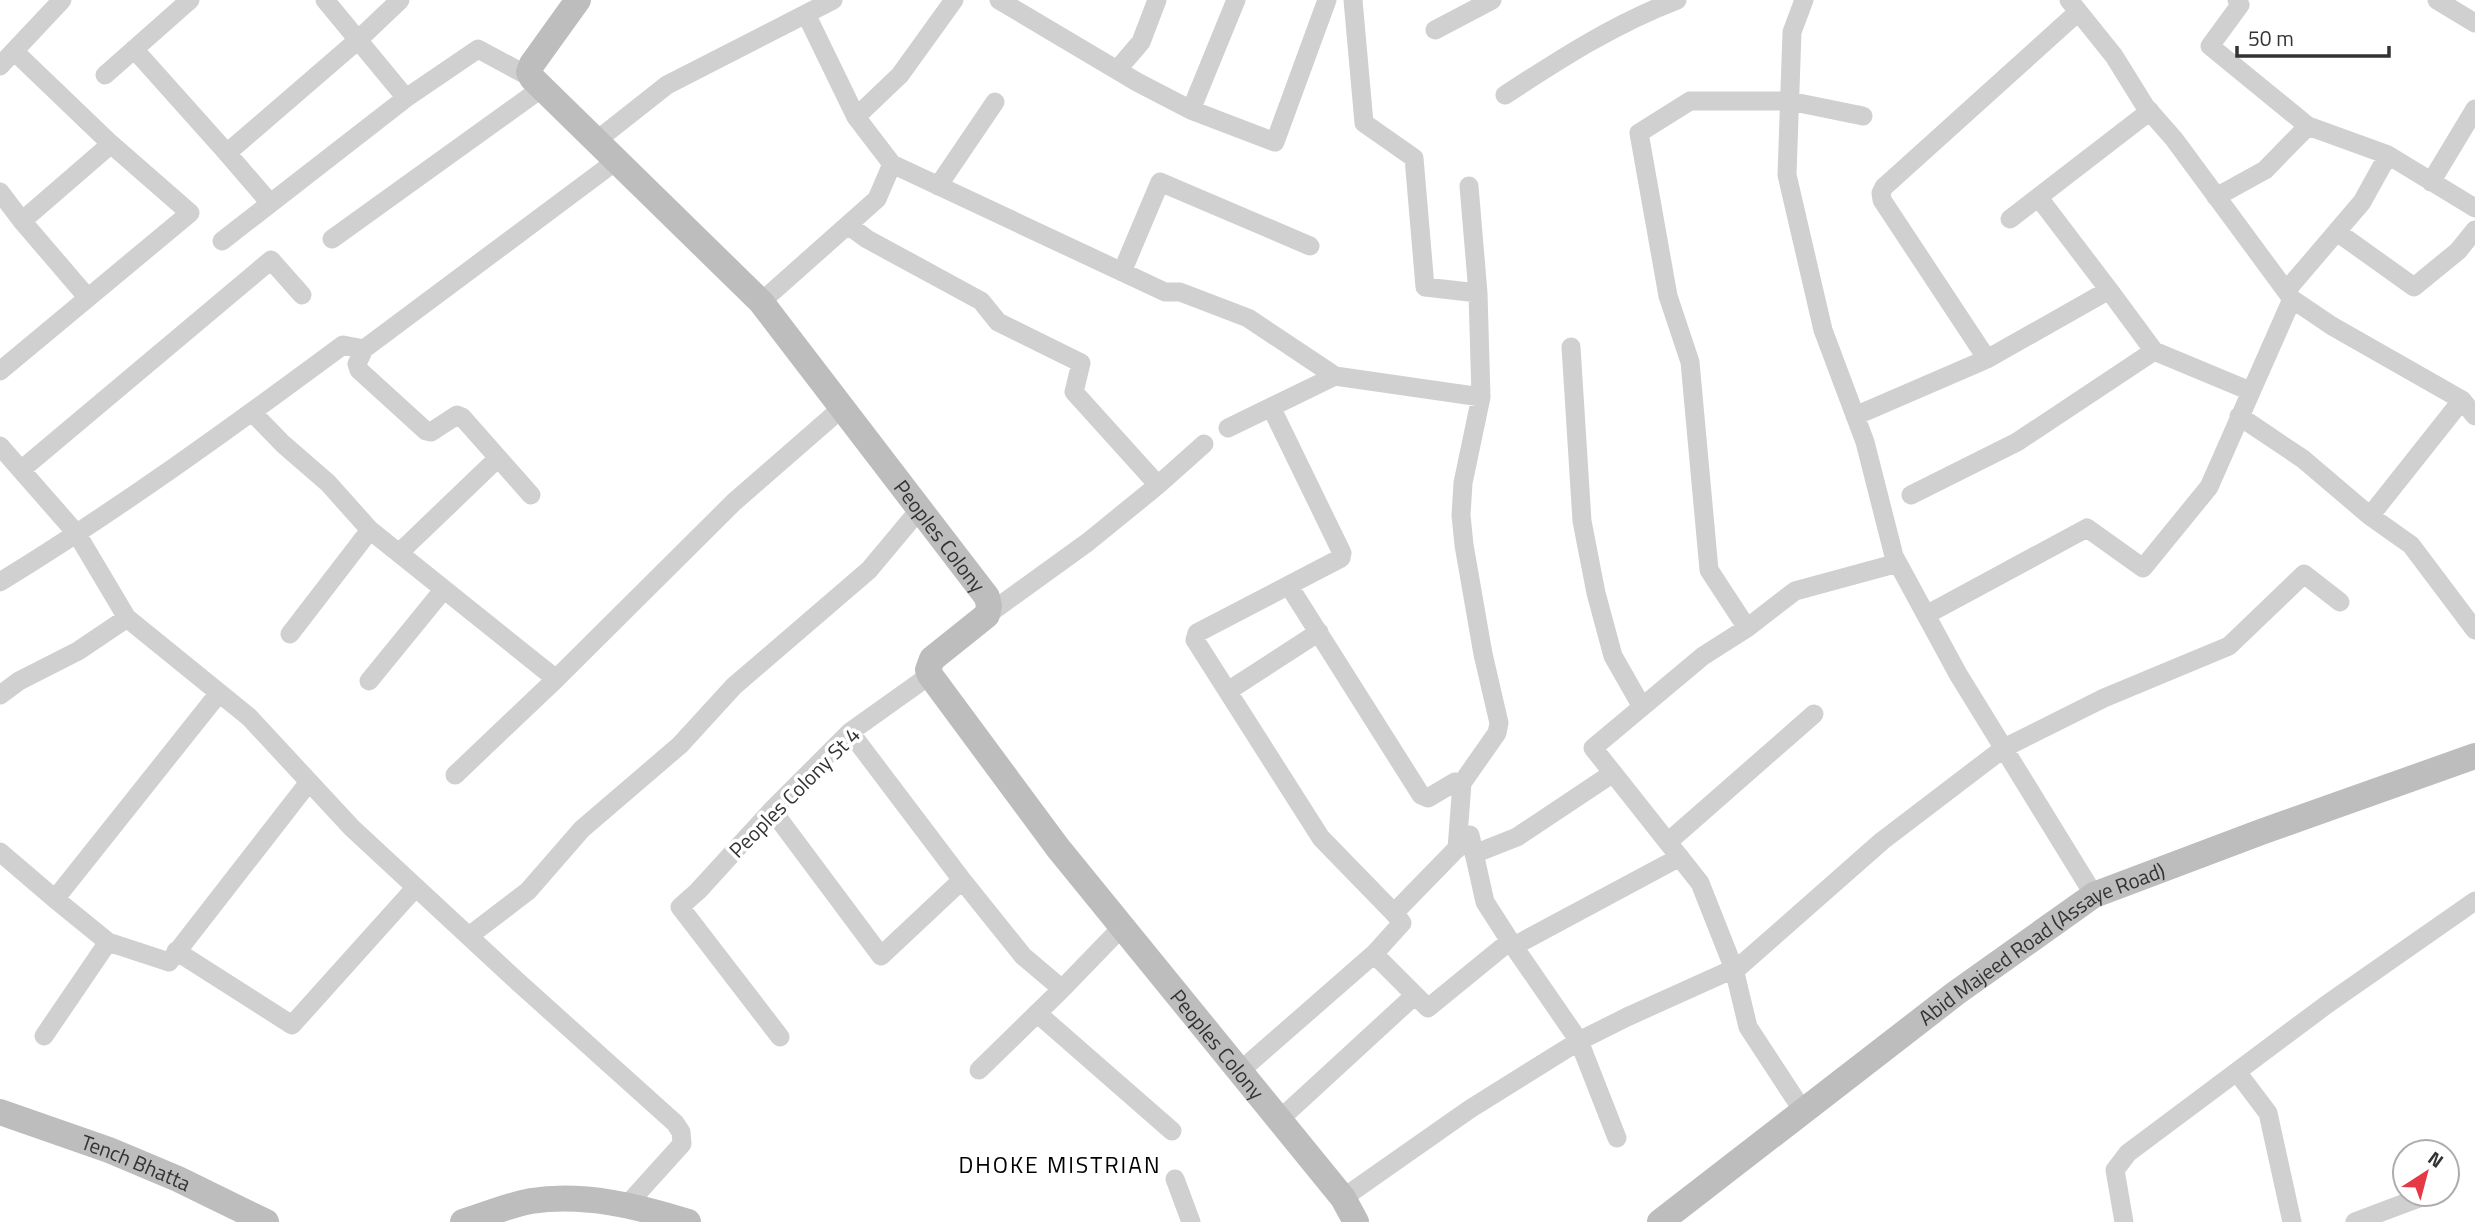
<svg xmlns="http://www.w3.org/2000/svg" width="2475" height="1222" viewBox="0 0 2475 1222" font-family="'Titillium Web',sans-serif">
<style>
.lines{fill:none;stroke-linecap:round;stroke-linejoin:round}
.street{stroke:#d0d0d0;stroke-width:19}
.secondary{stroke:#bdbdbd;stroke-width:26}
.labels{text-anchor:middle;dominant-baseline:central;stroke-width:7;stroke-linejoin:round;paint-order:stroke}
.street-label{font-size:21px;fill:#333;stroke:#fff}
.neighbourhood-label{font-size:23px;letter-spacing:2px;fill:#000;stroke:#fff}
</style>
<rect width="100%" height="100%" fill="#fff"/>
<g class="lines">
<!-- street -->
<path class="street" d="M325,0L406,98L478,49L532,78
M999,0L1137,82L1191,110L1275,142L1327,0
M1353,0L1364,123L1414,158L1425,287L1478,293
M1804,0L1792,32L1787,175L1823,330L1865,442L1894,556L1958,674L2094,895
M2069,0L2114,56L2145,106L2174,139L2292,299L2332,326L2462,400L2475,416
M2237,0L2240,5L2210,46L2308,126L2388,155L2362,202L2286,291
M2437,0L2475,23
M806,14L856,117L900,75L954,0
M1435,30L1492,0
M134,49L227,153L358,40L400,0
M0,66L62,0
M1117,70L1141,42L1157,0
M105,75L190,0
M1505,95C1560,59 1616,23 1677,0
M1191,110L1236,0
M856,117L892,164L1165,292H1180L1248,318L1335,376L1481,397
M596,141L667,85L833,0
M227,153L270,203
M2388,155L2475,208
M2431,182L2475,109
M938,186L995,102
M0,192L22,221
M2216,197L2265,170L2308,126
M2039,198L2109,290
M2010,219L2150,111
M848,225L867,239L981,301L998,322L1081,363L1074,392L1158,485L1204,444
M2337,232L2414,287L2458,251L2475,230
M332,239L542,88
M222,241L406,98
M1122,272L1160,182L1310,246
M88,298L22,221L111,144
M761,302L877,199L892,164
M1571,347L1582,521L1596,593L1613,656L1642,707
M364,349L357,364L359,370L426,431L431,432L457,415L462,417L531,495
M1987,359L1882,200L1881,193L1884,187L2078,12
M0,371L190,213L111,144L14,51
M2462,400L2370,516L2411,545L2475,630
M1271,407L1342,553L1341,558L1197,633L1195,640L1321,838L1394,913
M252,412L283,444L328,483L370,530L556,679
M1855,416L1987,359L2109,290L2154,351
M2239,416L2303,459L2370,516
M1228,428L1335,376
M0,446L77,534L127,618L249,717L352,828L517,981L675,1123L681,1132L682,1144L626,1206
M21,470L271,260L302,295
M1911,495L2017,442L2154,351L2250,391
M399,553L498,458
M0,582C119,509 231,428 343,345L364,349L616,161
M1289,586L1421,795L1428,798L1455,782L1462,783
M987,615L1088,542L1158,485
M1926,615L2087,528L2143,568L2209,487L2292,299
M1747,628L1709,570L1690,362L1668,296L1639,133L1690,101H1789L1863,116
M290,634L370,530
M369,681L444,589
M1228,691L1319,632
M0,695L19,681L78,651L127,618
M850,732L962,880
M1613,773L1593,748L1703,656L1747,628L1795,591L1898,563
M455,775L556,679L734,502L843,407
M772,810L881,956L962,880L1023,956L1062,989L1122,927
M1668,842L1814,714
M1457,849L1462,783L1497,733L1499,723L1483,654L1464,545L1461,515L1463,483L1481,397L1478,293L1469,186
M0,852L55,899L219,693
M1474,854L1517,837L1613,773L1700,883L1734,969L1748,1027L1803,1111
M55,899L108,942L169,962L309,782
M469,936L528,891L582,829L680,745L734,686L869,570L920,509
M1514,946L1680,857
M176,951L292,1025L416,887
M1374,954L1402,923L1394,913L1470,835L1485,902L1510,941
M1037,1013L1172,1131
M44,1036L108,942
M780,1037L680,907L698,891L772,810L850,732L930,675
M979,1070L1062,989
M1239,1072L1374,954L1415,995
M2237,1072L2268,1113L2292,1222
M1279,1120L1415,995L1428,1008L1510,941L1579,1041L1617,1138
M1175,1179L1191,1222
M1343,1198L1470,1109L1579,1041L1627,1017L1740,966L1882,841L2004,748L2104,698L2229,646L2304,574L2340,602
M2124,1222L2115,1170L2128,1153L2326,1005L2475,901
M2355,1222L2424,1196"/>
<!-- secondary -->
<g class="secondary">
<path id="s1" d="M578,0L532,64L529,72L532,78L761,302L987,597L989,606L987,615L932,659L928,670L930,675L1058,848L1343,1198L1356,1222"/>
<path id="s2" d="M0,1112L109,1150L178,1179L266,1222"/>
<path d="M463,1222C485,1215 509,1205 531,1201C584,1193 638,1206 688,1222"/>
<path id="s3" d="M1660,1222L1956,993L2094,895L2261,832L2475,756"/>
</g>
</g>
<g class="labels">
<!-- street labels -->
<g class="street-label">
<text stroke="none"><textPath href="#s1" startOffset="709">Peoples Colony</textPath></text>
<text transform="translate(794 792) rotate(-45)">Peoples Colony St 4</text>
<text stroke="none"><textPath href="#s3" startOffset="474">Abid Majeed Road (Assaye Road)</textPath></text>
<text stroke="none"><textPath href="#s1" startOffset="1360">Peoples Colony</textPath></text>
<text stroke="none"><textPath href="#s2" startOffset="145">Tench Bhatta</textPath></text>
</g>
<!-- neighbourhood labels -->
<g class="neighbourhood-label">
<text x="1060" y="1164">DHOKE MISTRIAN</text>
</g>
</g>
<!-- north arrow -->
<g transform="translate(2426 1173) rotate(36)"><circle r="33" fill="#ffffff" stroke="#adadad" stroke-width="2"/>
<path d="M0-5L12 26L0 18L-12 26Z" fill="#e63946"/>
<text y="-10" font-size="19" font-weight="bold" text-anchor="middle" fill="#333333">N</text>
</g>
<!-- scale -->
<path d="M2237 46v10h152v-10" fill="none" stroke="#333333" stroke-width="3.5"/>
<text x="2248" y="46" font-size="21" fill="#333333" stroke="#ffffff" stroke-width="5" paint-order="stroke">50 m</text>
</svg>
